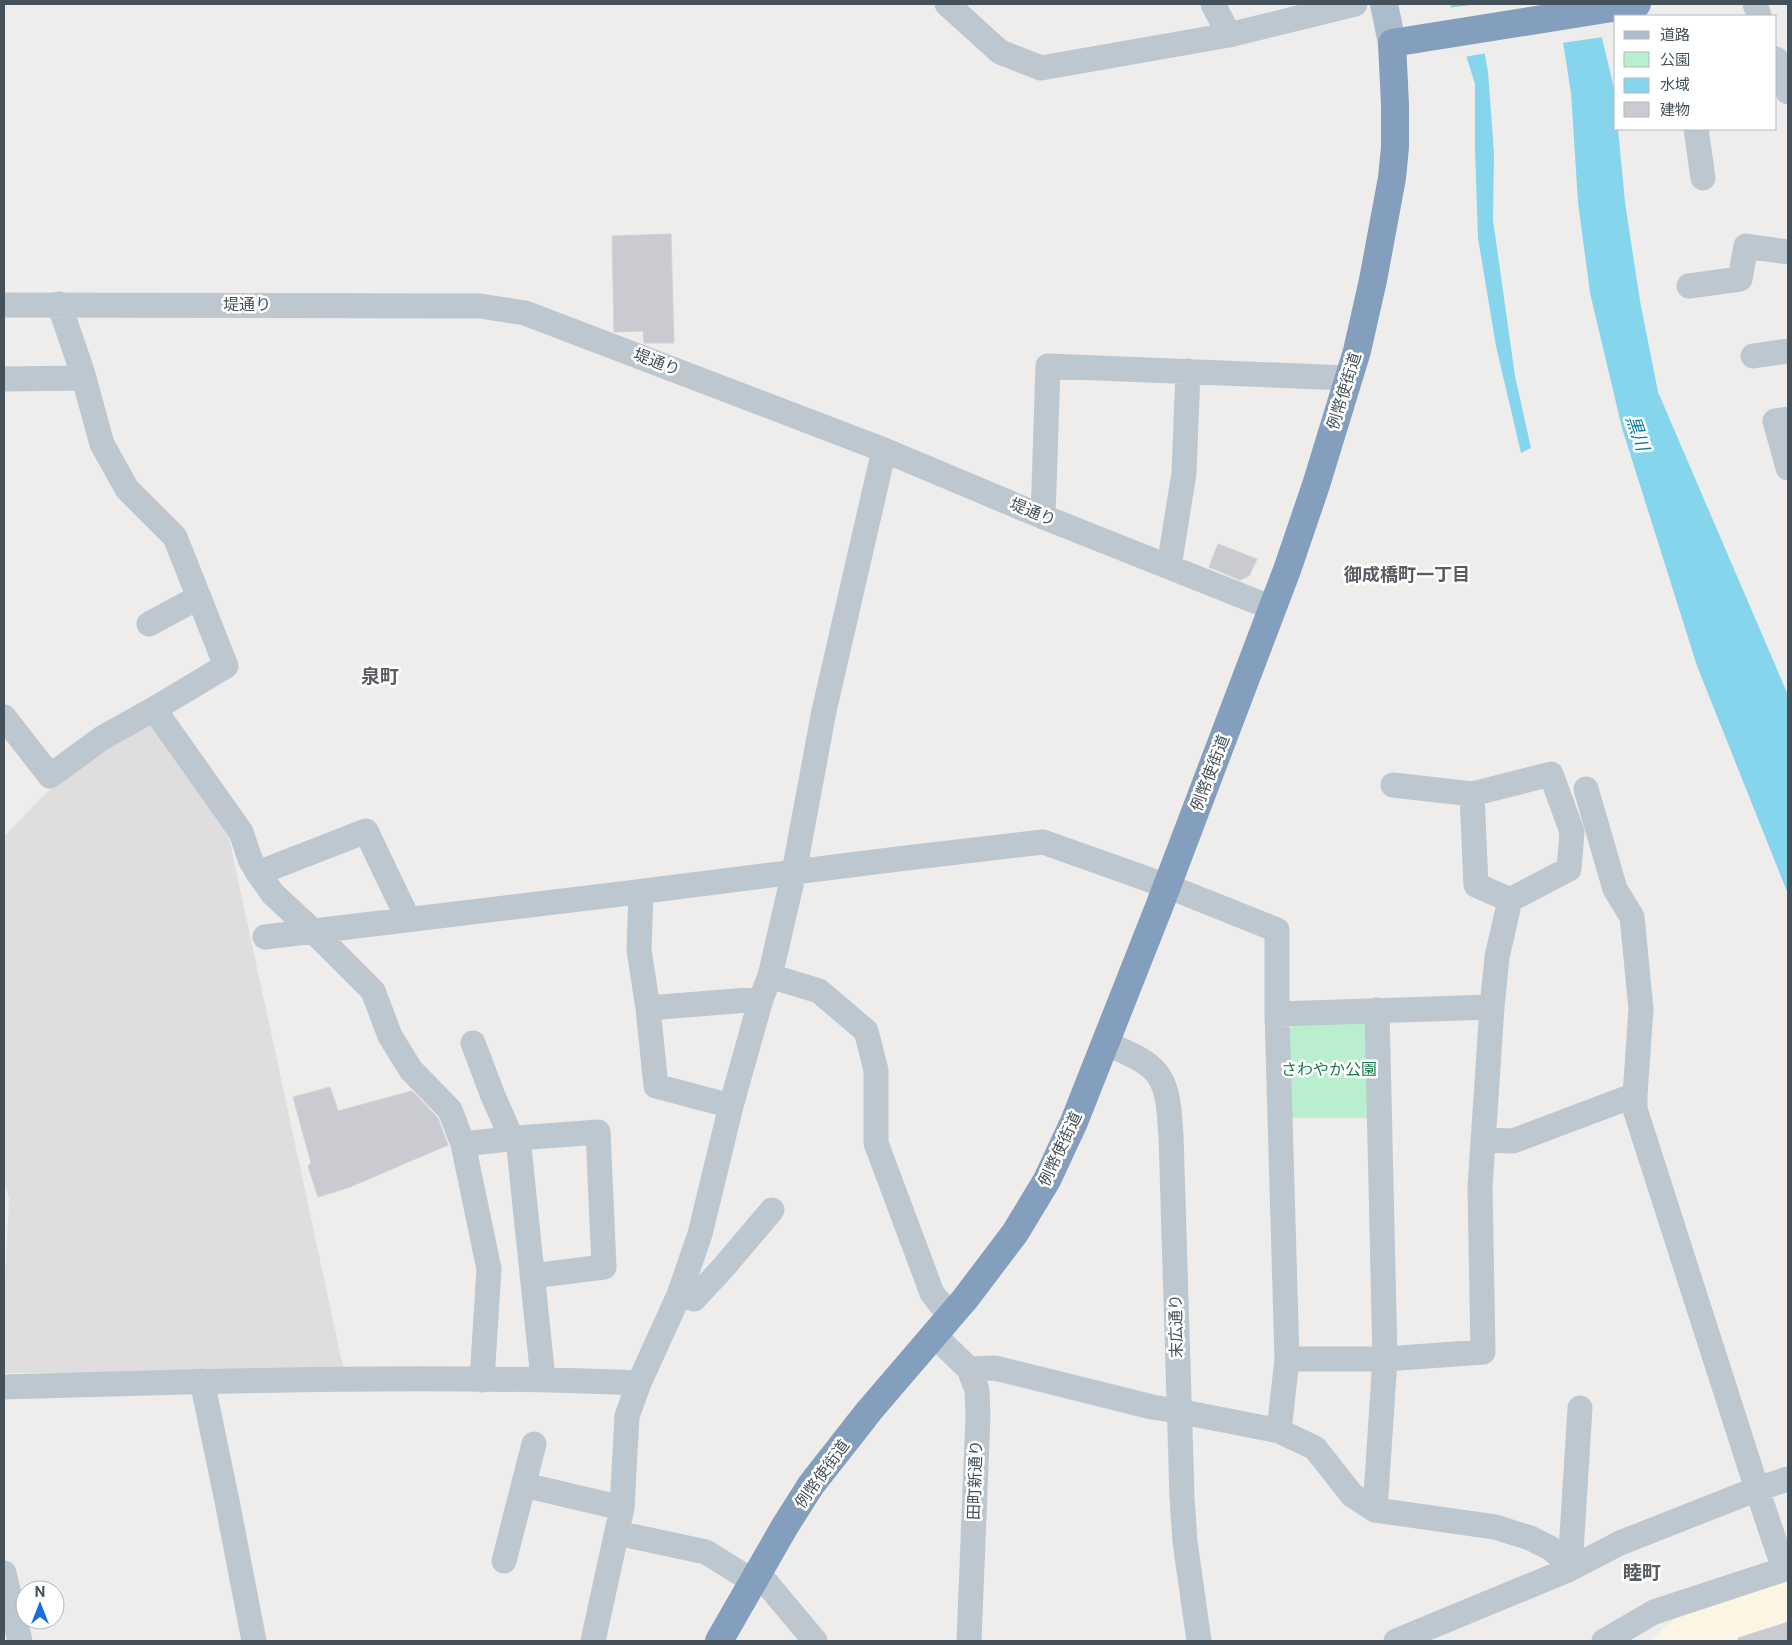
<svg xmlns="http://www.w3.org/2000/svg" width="1792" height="1645" viewBox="0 0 1792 1645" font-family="'Public Sans','Noto Sans JP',sans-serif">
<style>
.commercial{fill:#fcf5e4}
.education{fill:#e0ddde}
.green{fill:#b9efce}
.water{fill:#85d6ec}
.pier{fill:#efecec}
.building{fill:#c9cbd1;stroke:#d0d2d8}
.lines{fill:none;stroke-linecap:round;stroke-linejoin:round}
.minor{stroke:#bcc7cf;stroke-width:25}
.major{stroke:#abbccc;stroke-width:28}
.highway{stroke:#839fbd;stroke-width:28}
.labels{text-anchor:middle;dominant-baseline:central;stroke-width:5;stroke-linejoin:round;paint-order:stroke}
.street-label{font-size:16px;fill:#44505a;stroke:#fff}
.park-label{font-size:16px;fill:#157b48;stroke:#fff}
.water-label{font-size:18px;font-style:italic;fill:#0a80a0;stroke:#fff}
.neighbourhood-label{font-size:18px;font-weight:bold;fill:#595d61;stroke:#fff}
.quarter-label{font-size:19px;font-weight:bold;fill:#595d61;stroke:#fff}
</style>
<rect width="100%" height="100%" fill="#efecec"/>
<!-- commercial -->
<path class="commercial" d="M1788,1580V1641H1650L1679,1615Z"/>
<!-- education -->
<path class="education" d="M148,721L223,810L344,1371L4,1373V1297L9,1198L4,1181V836L87,752Z"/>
<!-- green -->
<path class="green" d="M1359,1019L1369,1030L1371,1118H1290L1287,1032L1297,1020Z"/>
<!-- water -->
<path class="water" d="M1450,4H1476L1488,72L1494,153L1493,220L1515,376L1531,448L1521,453L1496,346L1478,238L1475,150V84Z
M1557,4H1594L1616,97V129H1618L1625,202L1640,301L1658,392L1788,695V894L1697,666L1622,428L1590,293L1578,202L1571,93Z"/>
<!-- pier -->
<path class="pier" d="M1478,4L1487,53L1464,57L1448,8Z
M1555,4H1596L1604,37L1561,43Z"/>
<!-- building -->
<path class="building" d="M671,234L674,343H644L643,331L614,332L612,236Z
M1218,544L1257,559L1249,576L1240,580L1209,567Z
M330,1087L338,1111L412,1091L438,1118L448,1145L350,1187L318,1197L308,1166L311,1163L293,1097Z
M1788,1622V1641H1738V1638Z"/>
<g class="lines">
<!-- minor -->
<path class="minor" d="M947,4L1000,52L1041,68L1229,35L1355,4
M1213,4L1229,35
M1755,4L1759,16
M1776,59L1788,92
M1696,129L1703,178
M1689,286L1740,279L1746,246L1788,252
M59,304L82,371L102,444L127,489L175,537L226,666L154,709
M4,305L480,306L525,313L884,450L1036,514L1272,608
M1753,356L1788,351
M4,379L83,378
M1788,419L1775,421L1788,468
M1043,517L1048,366L1348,378
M1169,567L1184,473L1188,371
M149,624L199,597
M4,717L50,776L102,738L154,709L241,832L250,859L258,873L273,894L313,931L373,991L390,1036L411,1070L450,1110L463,1144L489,1269L482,1380
M1393,785L1472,794L1551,774L1572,832L1569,869L1510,900L1497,957L1492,1007
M1586,789L1615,889L1632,917L1641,1009L1635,1095V1109L1757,1489L1784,1569
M1472,794L1476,885L1510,900
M258,873L366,831L408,919
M641,892L639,950L648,1008
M265,937L629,893L898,859L1043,842L1167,886L1277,930V1014L1287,1359L1279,1431
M770,976L819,991L866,1031L876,1070V1143L932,1293L950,1316
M1277,1014L1492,1007L1480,1187L1483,1352L1385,1359H1287
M473,1043L493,1096L512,1139
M1105,1043C1120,1050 1141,1057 1153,1069C1170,1085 1169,1114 1171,1135L1182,1497L1185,1542L1199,1641
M731,1106L656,1086L648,1008L761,999
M1483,1140L1513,1141L1635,1095
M463,1144L518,1138
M532,1276L604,1267L598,1132L518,1138L543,1379
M679,1295L694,1299L722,1269L772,1210
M934,1335L969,1369L977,1390L978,1416L969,1641
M969,1369L995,1368L1152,1407L1178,1411L1279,1431L1315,1448L1352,1495L1375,1510L1495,1527L1530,1538L1550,1548L1562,1558L1568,1570
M202,1381L227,1501L254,1641
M4,1387C215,1381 427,1374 639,1383
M524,1485L622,1508
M1375,1510L1385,1359L1377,1010
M617,1533L706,1552L754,1582
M1562,1558L1571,1552L1580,1408
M504,1561L534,1444
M4,1573L20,1641
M759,1574L815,1641
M593,1641L622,1508L627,1416L639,1383L679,1295L700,1234L731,1106L761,999L770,976L794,872L824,711L884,450
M1396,1641L1568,1570L1620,1543L1757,1489L1788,1479
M1604,1641L1654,1612L1788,1568"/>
<!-- major -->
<path class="major" d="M1384,4L1392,43"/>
<!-- highway -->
<path class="highway" d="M719,1641L785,1526L811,1485L869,1411L965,1299L1015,1233L1047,1180L1074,1122L1159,907L1287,570L1316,485L1357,351L1373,280L1392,178L1395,147V105L1392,43L1637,4"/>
</g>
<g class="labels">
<!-- street labels -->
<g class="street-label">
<text x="247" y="304">堤通り</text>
<text transform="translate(657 362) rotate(21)">堤通り</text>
<text transform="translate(1344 391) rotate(-73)">例幣使街道</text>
<text transform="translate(1033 512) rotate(22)">堤通り</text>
<text transform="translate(1210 773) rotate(-69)">例幣使街道</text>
<text transform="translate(1060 1149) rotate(-65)">例幣使街道</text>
<text transform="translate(1176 1326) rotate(-91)">末広通り</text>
<text transform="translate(822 1474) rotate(-54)">例幣使街道</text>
<text transform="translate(975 1480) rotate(-88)">田町新通り</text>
</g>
<!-- park labels -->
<g class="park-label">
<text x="1329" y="1069">さわやか公園</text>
</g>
<!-- water labels -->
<g class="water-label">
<text transform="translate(1638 433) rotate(71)">黒川</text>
</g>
<!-- neighbourhood labels -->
<g class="neighbourhood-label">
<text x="1407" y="574">御成橋町一丁目</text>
</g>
<!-- quarter labels -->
<g class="quarter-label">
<text x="380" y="676">泉町</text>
<text x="1642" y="1572">睦町</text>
</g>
</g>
<!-- border -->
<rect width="1792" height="1645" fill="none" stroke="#44505a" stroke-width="10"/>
<!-- legend -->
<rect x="1614" y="15" width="162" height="115" fill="#ffffff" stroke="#b4b9bd"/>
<rect x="1624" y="31" width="25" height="8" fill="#abbccc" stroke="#b4b9bd"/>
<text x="1660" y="40" font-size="15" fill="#44505a">道路</text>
<rect x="1624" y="52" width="25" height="15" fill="#b9efce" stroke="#b4b9bd"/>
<text x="1660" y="65" font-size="15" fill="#44505a">公園</text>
<rect x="1624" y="78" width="25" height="15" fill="#85d6ec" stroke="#b4b9bd"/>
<text x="1660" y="90" font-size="15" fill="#44505a">水域</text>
<rect x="1624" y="102" width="25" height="15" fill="#c9cbd1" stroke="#b4b9bd"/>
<text x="1660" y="115" font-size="15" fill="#44505a">建物</text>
<!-- north arrow -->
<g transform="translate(40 1605)"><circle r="24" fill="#ffffff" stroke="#b4b9bd"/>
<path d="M0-4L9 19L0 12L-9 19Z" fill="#166ddf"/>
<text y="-8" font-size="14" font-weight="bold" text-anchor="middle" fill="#44505a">N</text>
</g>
</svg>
